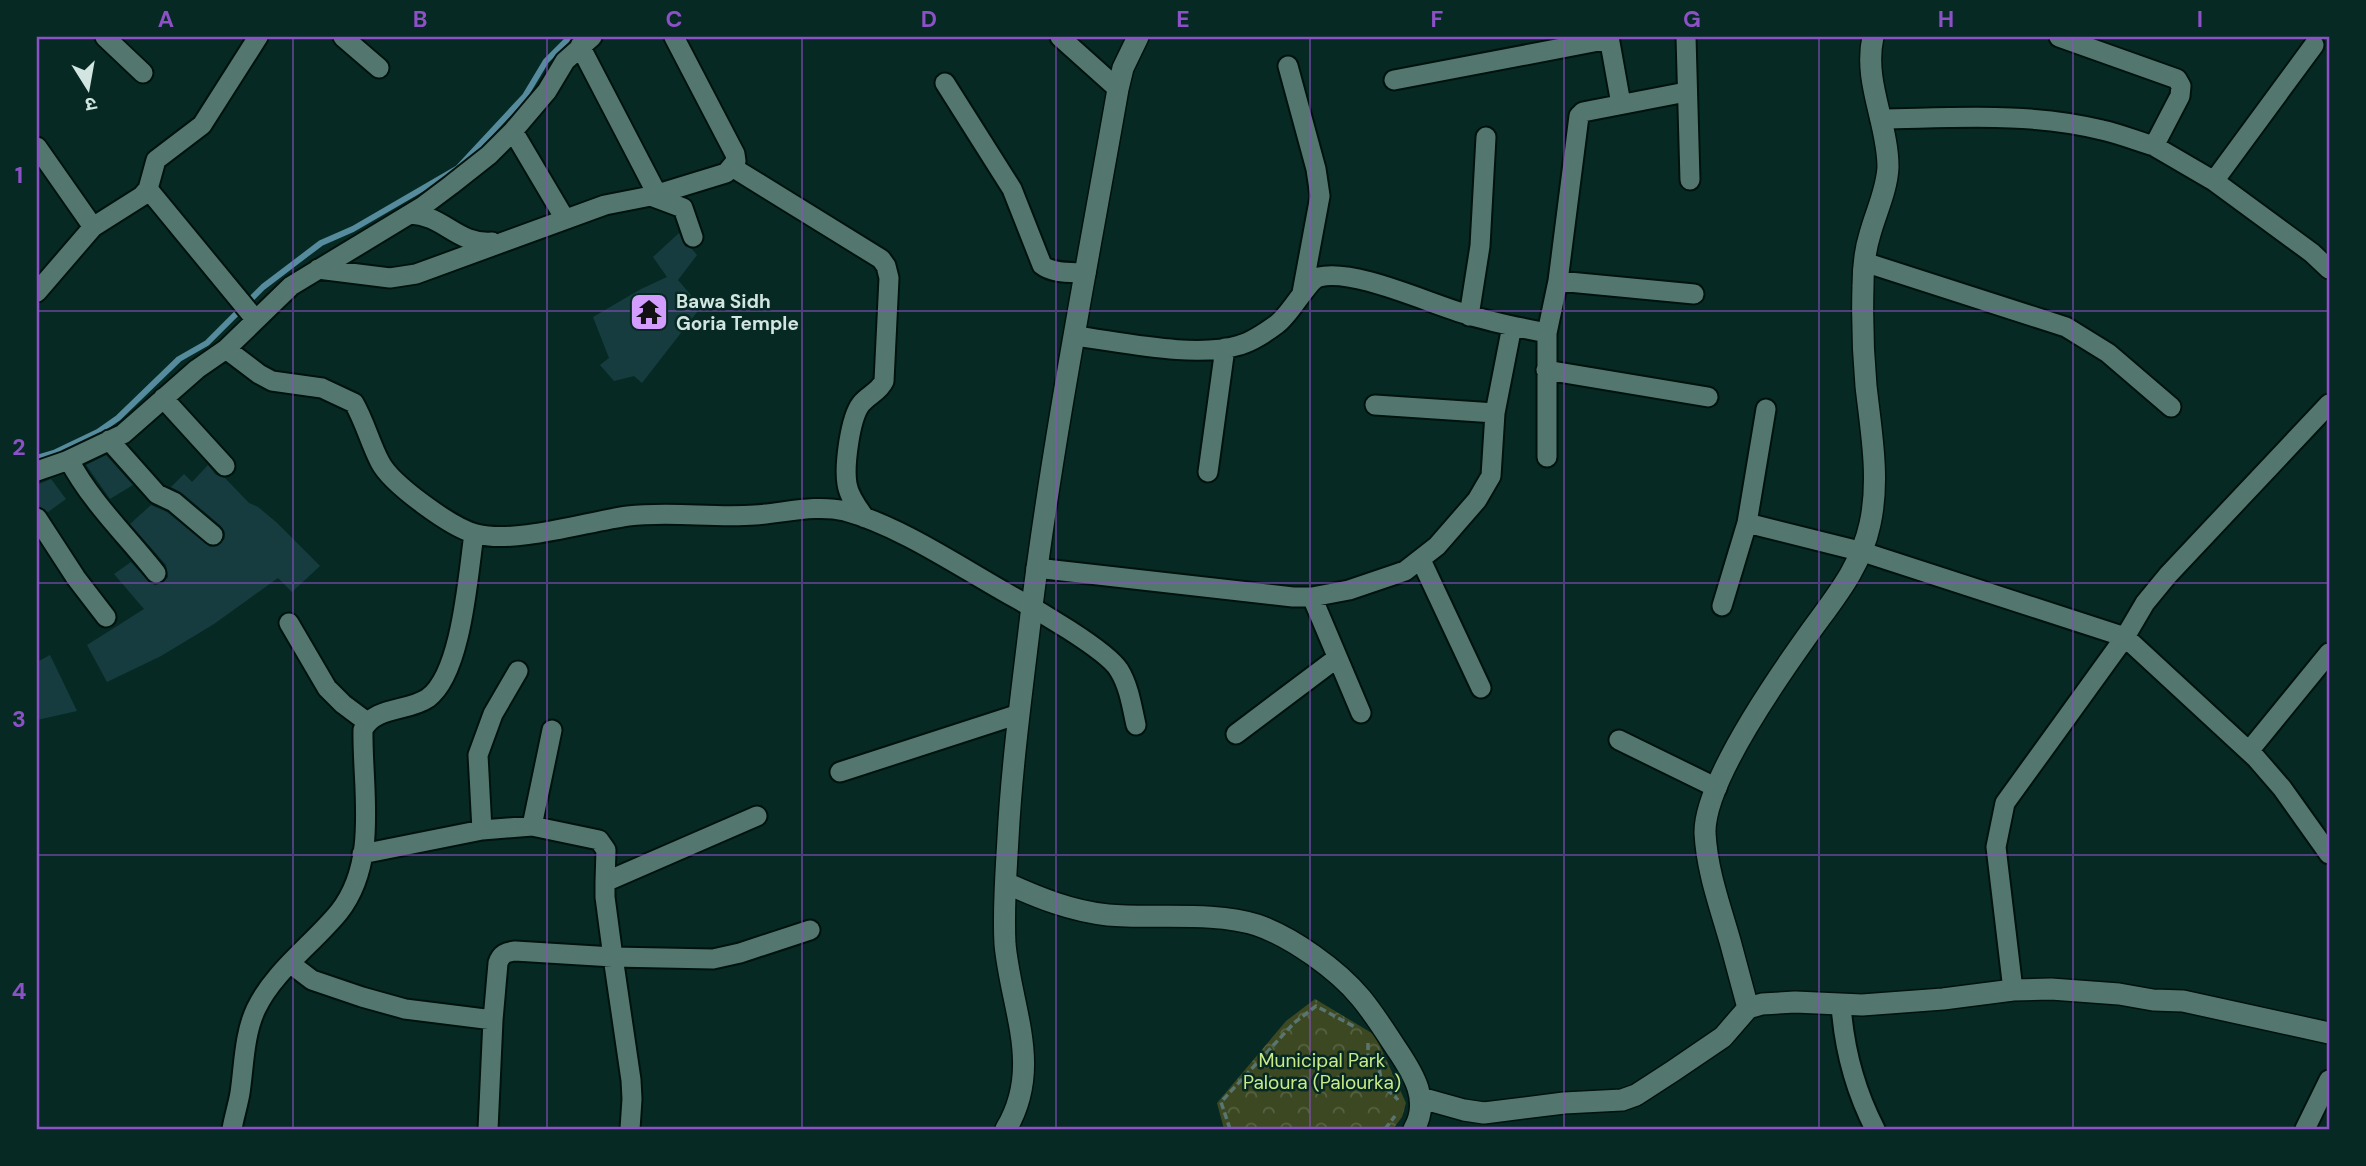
<svg xmlns="http://www.w3.org/2000/svg" width="2366" height="1166" viewBox="0 0 2366 1166" font-family="'DM Sans','Noto Sans Devanagari',sans-serif">
<style>
.park{fill:url(#park-crowns)}
.lines{fill:none;stroke-linecap:round;stroke-linejoin:round}
.stream{stroke:#558b9d;stroke-width:6}
.building{fill:#163c3f}
.minor-casing{stroke:#00120d;stroke-width:23}
.tertiary-casing{stroke:#00120d;stroke-width:24}
.path{stroke:#58756f;stroke-width:3.5;stroke-dasharray:7 3.5;stroke-linecap:butt}
.minor{stroke:#53776e;stroke-width:19}
.tertiary{stroke:#53776e;stroke-width:21}
.grid{fill:none;stroke:#8c51c6;stroke-width:2;stroke-opacity:0.55}
.labels{text-anchor:middle;dominant-baseline:central;stroke-width:5;stroke-linejoin:round;paint-order:stroke}
.poi-label{font-size:19px;font-weight:bold;fill:#d2e5e0;stroke:#062a23;text-anchor:start}
.park-label{font-size:19px;fill:#caeb88;stroke:#062a23}
.neatline{fill:none;stroke:#8c51c6;stroke-width:2.5}
.grid-label{font-size:23px;text-anchor:middle;font-weight:bold;fill:#8c51c6}
</style>
<defs>
<pattern id="park-crowns" width="20" height="18" patternUnits="userSpaceOnUse" patternTransform="scale(1.75)"><rect width="20" height="18" fill="#3c4822"/><path d="M2 6a3 3 0 1 1 6 0M12 15a3 3 0 1 1 6 0" fill="none" stroke="#576242"/></pattern>
</defs>
<rect width="100%" height="100%" fill="#062a23"/>
<!-- park -->
<path class="park" d="M1315,999L1375,1035L1406,1103L1402,1117L1393,1129H1224L1217,1103L1286,1021Z"/>
<g class="lines">
<!-- stream -->
<path class="stream" d="M37,458L54,453L98,432L118,418L179,359L207,343L263,287L321,243L353,229L458,168L525,96L546,61L570,37"/>
</g>
<!-- building -->
<path class="building" d="M679,233L685,246L692,249L697,255L678,280L701,307L642,383L634,376L614,381L600,365L609,358L593,317L641,289L667,277L653,257Z
M106,455L133,485L110,499L86,465Z
M208,465L216,475L225,478L249,503L258,507L276,522L320,566L292,592L278,578L214,624L161,656L107,682L87,645L144,609L114,574L131,562L151,584L163,583L168,577L166,565L130,524L151,505L167,512L210,547L218,546L225,538V532L221,526L182,493L171,487L184,474L192,482Z
M51,479L66,499L48,512L37,506V485Z
M50,655L77,711L37,720V662Z"/>
<g class="lines">
<!-- minor casing -->
<g class="minor-casing">
<path id="minor" d="M105,37L143,73
M343,37L379,68
M1060,37L1118,89
M1609,37L1621,104
M1686,37L1690,180
M2059,37L2177,79L2181,86L2180,96L2154,146L2214,181L2312,253L2329,269
M580,46L657,194
M1288,66L1316,169L1320,196L1302,293
M1394,80L1609,39
M945,83L1012,189L1042,265C1053,274 1072,272 1086,273
M1880,119C1954,118 2030,112 2102,130C2120,134 2137,141 2154,146
M513,131L565,219
M37,147L93,227
M732,167L881,259L886,266L889,278L884,381C879,392 868,395 861,404C850,418 844,466 847,484C849,497 858,508 865,518
M2214,181L2314,45
M148,189L255,319
M651,196L726,173L736,161L735,154L674,37
M410,214C444,215 457,245 492,242
M1864,262L2066,327L2108,353L2171,407
M318,269L390,278L416,274L605,205L651,196L683,208L693,237
M1558,281L1694,294
M37,292L93,227L142,196L148,189L156,160L202,125L258,37
M1469,316L1480,246L1486,137
M1075,336C1122,342 1196,359 1240,345C1254,341 1266,332 1277,324C1291,314 1308,280 1319,277C1355,268 1432,305 1469,315C1495,323 1521,328 1547,333
M226,349L259,374L272,381L322,388L354,403C365,422 370,443 380,462C391,484 452,528 476,534C517,544 585,522 628,516C670,511 713,518 755,515C785,513 816,504 845,511C900,526 960,567 1010,595C1034,608 1107,650 1119,670C1129,686 1132,707 1136,725
M1546,370L1708,397
M163,398L225,466
M1375,405L1495,413
M109,440L157,494L174,502L213,535
M1547,457V333L1558,281L1579,116L1583,112L1593,110L1686,92
M69,460C91,502 127,536 156,573
M37,471L66,461L123,434L197,369L226,349L291,286L423,206L451,185L489,155L513,131L547,91L565,61L592,37
M1208,472L1225,348
M37,518L76,578L106,617
M1747,523L1863,552L2125,637L2256,758L2282,788L2329,854
M1421,560L1481,688
M1036,568L1293,597H1312L1349,590L1405,571L1437,546L1477,500L1491,476L1495,413L1512,326
M1312,597L1361,713
M1722,606L1747,523L1766,409
M289,623L327,688L343,704L367,722
M1236,734L1337,658
M1619,740L1717,788
M2249,751L2329,653
M840,772L1019,714
M757,816L605,882V897L613,957L713,959L740,953L810,930
M532,826L599,840L606,850L605,882
M482,830L478,755L493,714L518,671
M362,854L482,830L532,826L552,730
M291,964L312,980L362,997L405,1009L493,1020
M2013,990L1996,847L2005,803L2125,637L2145,603L2168,575L2329,404
M1841,1005C1844,1048 1855,1090 1875,1129
M232,1129C234,1117 238,1105 240,1093C244,1066 244,1034 256,1009C274,971 313,944 339,912C379,861 362,789 363,730C374,706 408,712 428,698C462,673 468,574 474,534
M488,1129L493,1020L498,963C501,954 506,952 515,951L613,957L631,1080L632,1099L630,1129
M2305,1129L2329,1080"/>
</g>
<!-- tertiary casing -->
<g class="tertiary-casing">
<path id="tertiary" d="M1006,883C1039,898 1071,911 1108,915C1153,919 1214,911 1257,925C1292,937 1338,970 1361,998C1375,1015 1386,1033 1398,1051C1414,1075 1430,1101 1414,1129
M1748,1008C1742,986 1736,963 1730,941C1720,906 1707,871 1705,833C1704,784 1774,683 1803,642C1830,603 1860,571 1870,524C1880,479 1871,431 1866,386C1863,353 1862,320 1863,286C1863,269 1865,250 1870,234C1876,212 1887,190 1888,167C1888,123 1863,82 1873,37
M1421,1098L1464,1110L1484,1113L1564,1103L1622,1100L1636,1095L1673,1071L1723,1037L1748,1008L1762,1004L1795,1002L1862,1005L1943,999L2013,990L2051,989L2119,994L2153,1000L2183,1001L2329,1033
M1006,1129C1043,1067 1011,1009 1005,944C1003,909 1006,873 1008,838C1012,761 1023,683 1032,606C1054,433 1088,261 1118,89L1123,68L1138,37"/>
</g>
<!-- path -->
<path class="path" d="M1368,1043V1055C1385,1065 1376,1076 1385,1087C1389,1092 1394,1095 1398,1100
M1230,1129L1221,1102L1294,1023L1316,1006L1355,1027
M1385,1129L1395,1116"/>
<!-- minor -->
<use href="#minor" class="minor"/>
<!-- tertiary -->
<use href="#tertiary" class="tertiary"/>
</g>
<!-- grid -->
<path class="grid" d="M293,37V1129M547,37V1129M802,37V1129M1056,37V1129M1310,37V1129M1564,37V1129M1819,37V1129M2073,37V1129M37,311H2329M37,583H2329M37,855H2329"/>
<!-- icons -->
<defs>
<g id="temple-square" transform="scale(2.0125)"><rect x="-9" y="-9" width="18" height="18" rx="4" fill="#d29dfd" stroke="#062a23"/><path d="M0-6L5-2H3V0L6.5 2.5H4V6H1.5V3h-3V6H-4V2.5H-6.5L-3 0V-2H-5Z" fill="#111"/></g>
</defs>
<g fill-rule="evenodd">
<use href="#temple-square" x="649" y="312"/>
</g>
<g class="labels">
<!-- poi labels -->
<g class="poi-label">
<text x="676" y="301">Bawa Sidh<tspan x="676" dy="22">Goria Temple</tspan></text>
</g>
<!-- park labels -->
<g class="park-label">
<text x="1322" y="1060">Municipal Park<tspan x="1322" dy="22">Paloura (Palourka)</tspan></text>
</g>
</g>
<!-- border -->
<rect width="2366" height="1166" fill="none" stroke="#062a23" stroke-width="77"/>
<!-- north arrow -->
<g transform="translate(88 88) rotate(169)" stroke="#062a23" stroke-width="5" paint-order="stroke">
<path d="M0-5L12 26L0 18L-12 26Z" fill="#d2e5e0"/>
<text y="-10" font-size="19" font-weight="bold" text-anchor="middle" fill="#d2e5e0">उ</text>
</g>
<rect x="38" y="38" width="2290" height="1090" class="neatline"/>
<g class="grid-label">
<text x="166" y="27">A</text>
<text x="420" y="27">B</text>
<text x="674" y="27">C</text>
<text x="929" y="27">D</text>
<text x="1183" y="27">E</text>
<text x="1437" y="27">F</text>
<text x="1692" y="27">G</text>
<text x="1946" y="27">H</text>
<text x="2200" y="27">I</text>
<text x="19" y="183">1</text>
<text x="19" y="455">2</text>
<text x="19" y="727">3</text>
<text x="19" y="999">4</text>
</g>
</svg>
